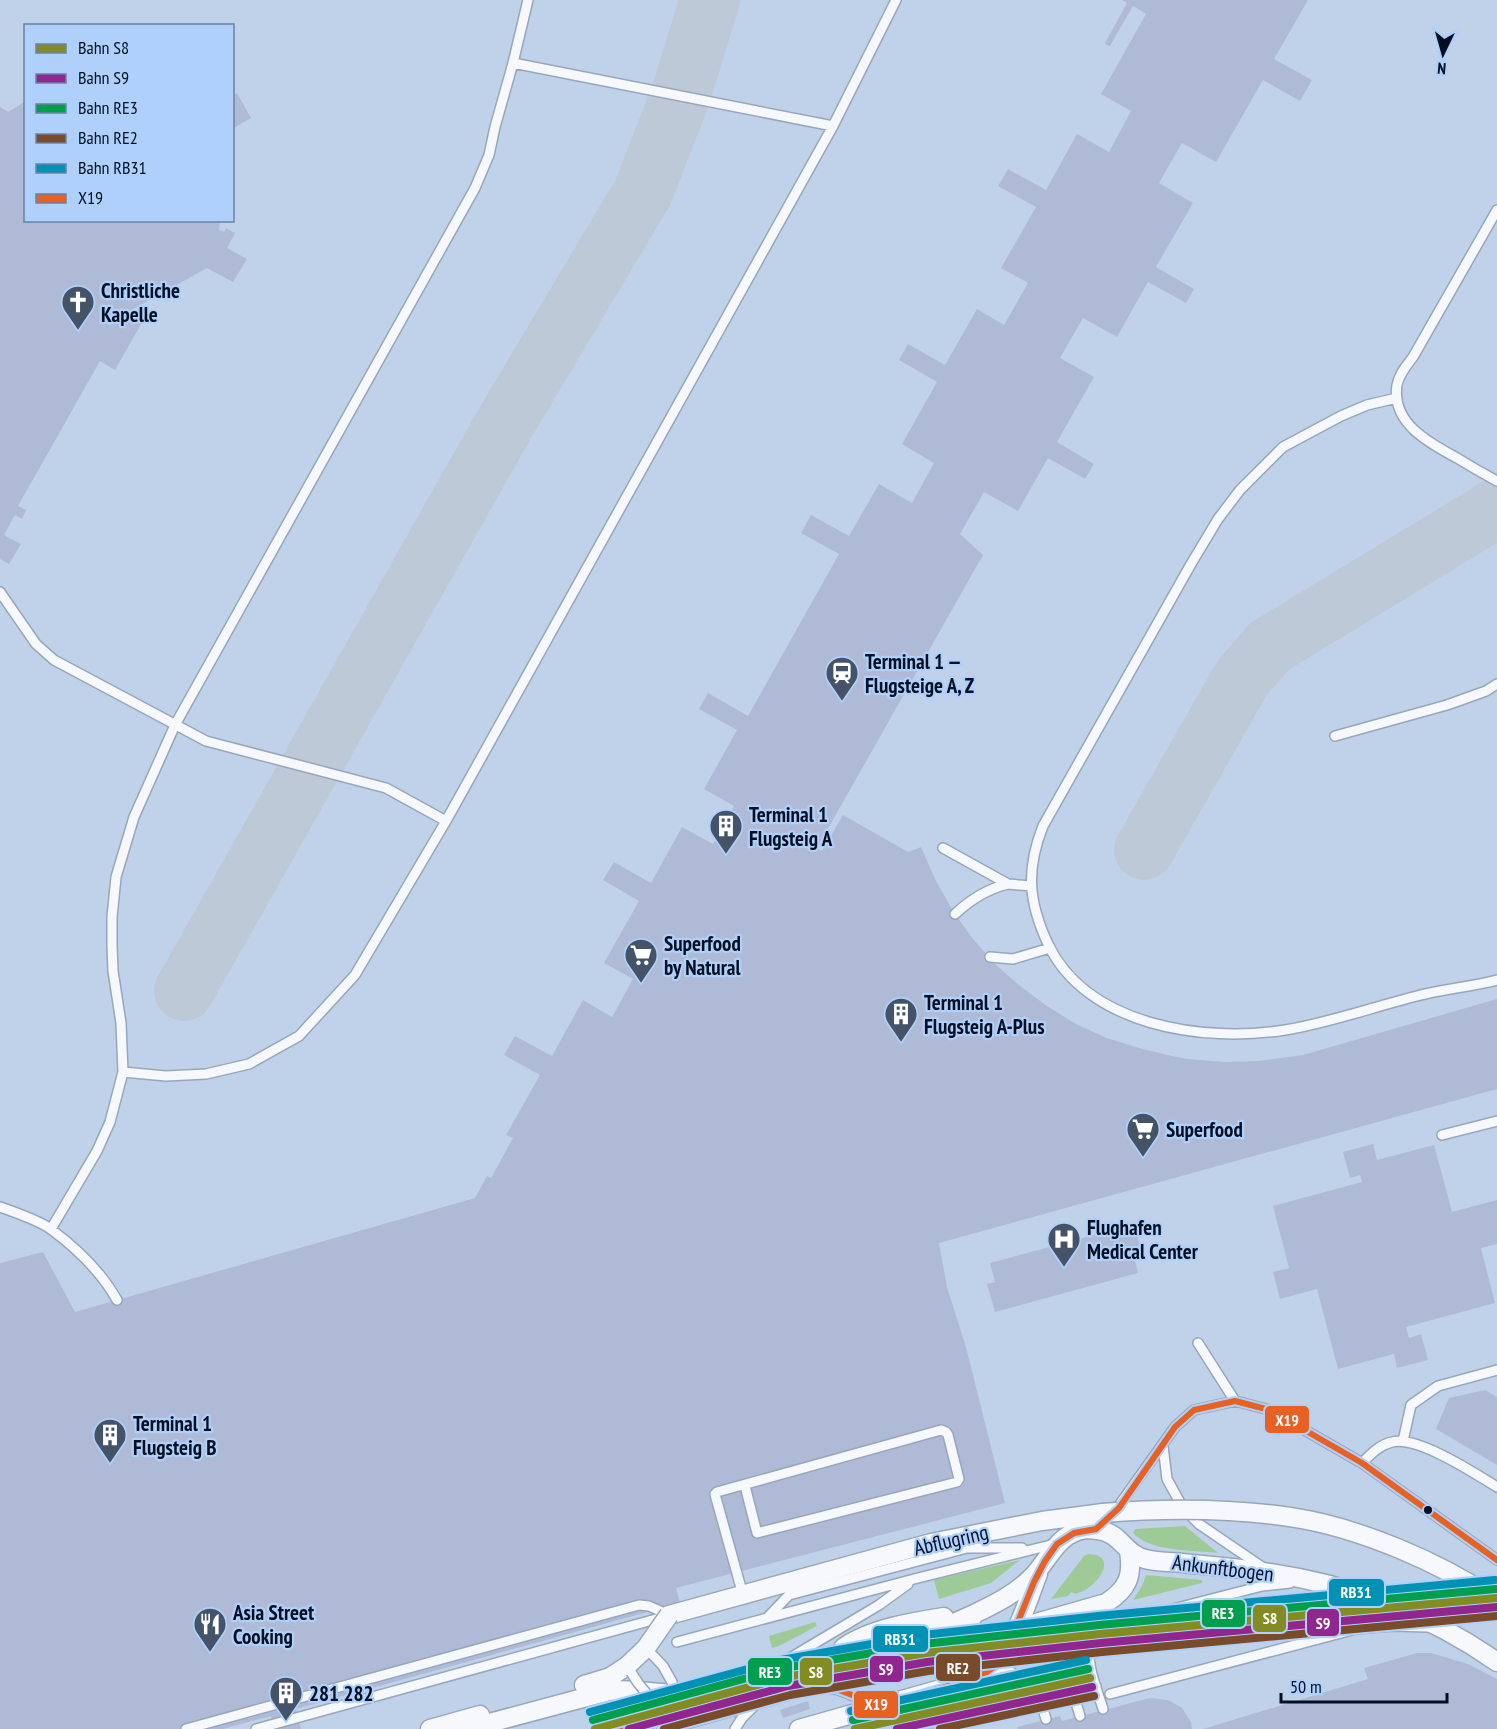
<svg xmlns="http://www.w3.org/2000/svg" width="1497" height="1729" viewBox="0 0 1497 1729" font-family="'PT Sans Narrow',sans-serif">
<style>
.green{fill:#9eca98}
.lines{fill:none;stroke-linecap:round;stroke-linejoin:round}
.taxiway{stroke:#bec9d8;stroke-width:60}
.building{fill:#afbbd6}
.service-casing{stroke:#97a7bb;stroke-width:12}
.minor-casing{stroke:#97a7bb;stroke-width:21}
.service{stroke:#f6f8fc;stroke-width:9}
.minor{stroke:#f6f8fc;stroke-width:18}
.service-bridge-casing{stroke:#97a7bb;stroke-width:12;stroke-linecap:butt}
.minor-bridge-casing{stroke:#97a7bb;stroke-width:21;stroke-linecap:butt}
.service-bridge{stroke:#f6f8fc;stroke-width:9}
.minor-bridge{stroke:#f6f8fc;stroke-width:18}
.bus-1-casing{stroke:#aed0fb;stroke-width:10}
.bus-1{stroke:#e66122;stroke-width:6}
.rail-1-casing{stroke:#aed0fb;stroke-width:12}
.rail-2-casing{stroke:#aed0fb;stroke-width:12}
.rail-3-casing{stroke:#aed0fb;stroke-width:12}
.rail-4-casing{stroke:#aed0fb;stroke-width:12}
.rail-5-casing{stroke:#aed0fb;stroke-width:12}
.rail-1{stroke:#828c23;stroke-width:8}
.rail-2{stroke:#91268f;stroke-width:8}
.rail-3{stroke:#009e4f;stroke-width:8}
.rail-4{stroke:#7a4b2a;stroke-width:8}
.rail-5{stroke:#0092b4;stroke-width:8}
.bus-dot{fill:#020f22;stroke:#aed0fb;stroke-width:2}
.labels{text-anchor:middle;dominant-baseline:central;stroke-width:4.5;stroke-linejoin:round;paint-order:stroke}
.poi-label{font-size:21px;font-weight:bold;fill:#020f22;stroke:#aed0fb;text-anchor:start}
.street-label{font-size:21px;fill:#020f22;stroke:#aed0fb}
.line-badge{stroke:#aed0fb;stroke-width:2}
.badge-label{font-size:16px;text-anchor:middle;font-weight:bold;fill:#fff}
</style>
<rect width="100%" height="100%" fill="#c0d2ea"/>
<!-- green -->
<path class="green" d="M1185,1526L1218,1553C1192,1550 1151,1552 1133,1533L1135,1529Z
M1088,1554C1118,1555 1100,1582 1085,1590C1082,1592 1079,1592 1076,1594L1071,1592L1068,1596L1051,1599L1084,1556Z
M1020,1560L991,1583L939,1599L934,1580Z
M1146,1575L1202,1580V1583L1133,1600L1142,1586Z
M815,1622L817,1626L779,1646L772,1648L769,1636Z"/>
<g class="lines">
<!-- taxiway -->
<path class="taxiway" d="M1144,850L1242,678L1270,646L1497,508
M184,991L504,425L643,192L680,97L710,0"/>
</g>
<!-- building -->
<path class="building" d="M1122,0H1308L1274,59L1312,80L1300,101L1263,80L1216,162L1182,143L1159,183L1193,203L1156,267L1194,289L1186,303L1148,282L1117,337L1083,318L1060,358L1094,377L1057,442L1094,464L1085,479L1048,458L1018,511L984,492L960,534L983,555L817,848L822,851L843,815L908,852L921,847L936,881L953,911L972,938L995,964L1020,986L1047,1006L1076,1024L1107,1038L1139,1048L1172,1056L1188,1059L1224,1062L1259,1061L1303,1055L1497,999V1089L939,1243L947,1287L966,1347L1005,1503L676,1588L680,1603L296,1709L301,1729H275L271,1716L223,1729H0V1263L43,1252L75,1312L475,1198L487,1176L491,1178L513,1138L506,1135L540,1075L504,1055L515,1036L552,1056L583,1000L612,1017L633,979L604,963L639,901L603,880L614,862L651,883L682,827L713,844L734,806L704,789L737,730L699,709L708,693L748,716L839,554L801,533L811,515L849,536L879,484L912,503L934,463L902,444L937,382L899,360L908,344L945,365L977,309L1004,325L1028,283L1001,268L1036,207L998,186L1008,169L1046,190L1077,134L1109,152L1131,111L1101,94L1146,14L1133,6L1110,46L1107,45L1105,43L1127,3Z
M237,93L251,118L232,129V96Z
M26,101V220H220L219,230L224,232L226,228L235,233L227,248L247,259L233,282L207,268L130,311L144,319L115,370L100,361L18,506L26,510L22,519L15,515L4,535L21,544L9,564L0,559V107L8,112Z
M1373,1144L1377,1160L1434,1145L1452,1212L1497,1200V1244L1481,1248L1495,1303L1406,1327L1409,1338L1421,1334L1428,1360L1397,1368L1394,1354L1338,1369L1317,1289L1280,1299L1273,1272L1289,1268L1273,1206L1362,1182L1360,1175L1350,1178L1343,1152Z
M1134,1224L1142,1251L1133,1253L1138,1273L995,1312L987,1284L995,1282L990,1263Z
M1485,1390L1497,1397V1465L1436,1429L1449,1398Z
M1417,1653H1431L1468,1664L1497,1679V1729H1203L1368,1679L1364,1668Z
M1150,1698L1168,1700L1182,1708L1191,1722L1192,1729H1018L1017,1727L1060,1716L1062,1721Z
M808,1701L810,1709L783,1718L780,1710Z
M965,1708L969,1724L951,1729H890Z"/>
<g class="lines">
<!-- service casing -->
<g class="service-casing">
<path id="service" d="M513,63L833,126
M1497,210L1413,357C1407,365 1399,374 1397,385C1391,423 1429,443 1457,458C1470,466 1484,474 1497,481
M1397,398L1367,405L1341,416L1283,447L1240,490L1218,519L1191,564L1043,826C1026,869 1028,901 1048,944C1087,1026 1204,1043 1285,1030C1329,1023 1373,1007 1417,996C1443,989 1470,987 1497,980
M0,592L36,644L54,660L206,741L386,788L446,821
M1335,736L1447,705L1486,691L1497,684
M943,848L1008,884L1031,886
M955,914C971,899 987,889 1008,884
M990,957L1013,959L1050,948
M123,1072L166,1076L206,1074L249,1064L299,1036L355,975L446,821L833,126L896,0
M1442,1135L1497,1121
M0,1207C14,1212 41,1221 52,1230C76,1248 102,1273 117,1300
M51,1229L97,1151L110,1122L123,1072L121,1023L113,971L112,946V917L116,877L134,817L175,725L475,188L489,155L495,127L513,63L528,0
M1198,1343L1235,1401
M1403,1441L1411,1405L1438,1386L1497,1370
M1163,1446L1167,1479L1183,1508L1199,1524L1265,1569
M1362,1463C1371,1454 1379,1445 1392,1442C1418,1436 1474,1473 1497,1487
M1115,1511L1175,1427L1194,1410L1235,1401L1270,1410L1362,1463L1497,1560
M743,1595L716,1498L715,1494L717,1492L941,1430L946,1432L948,1435L959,1479L957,1482L757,1533L745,1486
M767,1618L789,1595L967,1548H1022
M1016,1635L1045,1644L1061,1655L1096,1686
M677,1642L918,1578L1055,1544
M1062,1657L1080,1716
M785,1661L879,1605L908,1584
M997,1664C1028,1682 1036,1683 1046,1719
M1110,1694L1356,1629L1392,1626L1428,1627
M1041,1700L1068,1639L1076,1634L1262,1586L1290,1583
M1103,1709C1098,1692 1082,1656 1093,1641C1098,1635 1106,1631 1113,1628
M186,1729L639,1605L649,1606L669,1615
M256,1729L667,1616
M606,1729C625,1724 633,1726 651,1729
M668,1729L807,1690C840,1683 847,1696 875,1705
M735,1729L742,1718L753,1707"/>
</g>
<!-- minor casing -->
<g class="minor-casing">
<path id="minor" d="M669,1615L931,1543L1042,1521L1103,1513
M1014,1635L1026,1627L1036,1623L1106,1603C1128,1589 1133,1576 1129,1551
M843,1648C869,1629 912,1622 944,1617
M826,1659L853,1668L870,1672L930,1658L952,1648L965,1635L973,1615
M584,1685L610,1677L627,1666
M430,1729L480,1715
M467,1729L609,1691C636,1687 663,1697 691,1693C725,1688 759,1673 793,1665C854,1651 918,1641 974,1614C995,1604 1015,1594 1031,1578C1047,1563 1055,1538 1078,1531C1084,1529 1091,1529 1097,1530C1121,1532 1123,1553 1145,1559C1157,1562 1171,1562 1183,1563C1212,1566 1241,1568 1270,1573C1352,1585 1428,1614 1497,1662
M799,1729L955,1685C966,1682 976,1679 986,1673C1011,1657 1027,1602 1038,1574"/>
</g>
<!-- service -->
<use href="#service" class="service"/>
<!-- minor -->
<use href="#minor" class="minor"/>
<!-- service-bridge casing -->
<g class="service-bridge-casing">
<path id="service-bridge" d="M646,1648L663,1666L672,1682L683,1729
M627,1666L638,1683L676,1729"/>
</g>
<!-- minor-bridge casing -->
<g class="minor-bridge-casing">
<path id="minor-bridge" d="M1103,1513C1166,1508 1228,1508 1290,1517C1358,1527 1440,1562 1497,1601
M627,1666L646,1648L669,1615"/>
</g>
<!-- service-bridge -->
<use href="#service-bridge" class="service-bridge"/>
<!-- minor-bridge -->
<use href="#minor-bridge" class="minor-bridge"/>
<!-- bus-1 casing -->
<g class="bus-1-casing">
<path id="bus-1" d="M1096,1529L1119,1508L1175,1427L1194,1410L1235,1401L1270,1410L1362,1463L1497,1560
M606,1729L629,1726L651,1729
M668,1729L815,1688L831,1687L881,1706L976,1678L984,1674L995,1666L1007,1649L1034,1582L1045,1561L1057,1544L1074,1533L1096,1529"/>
</g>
<!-- bus-1 -->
<use href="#bus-1" class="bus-1"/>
<!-- rail-1 casing -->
<g class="rail-1-casing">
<path id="rail-1" d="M595,1729L786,1677L926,1653L1100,1634L1497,1598
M855,1729L1090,1678"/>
</g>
<!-- rail-2 casing -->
<g class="rail-2-casing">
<path id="rail-2" d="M629,1729L788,1686L927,1662L1101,1643L1497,1607
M897,1729L1092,1687"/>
</g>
<!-- rail-3 casing -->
<g class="rail-3-casing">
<path id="rail-3" d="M593,1720L784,1668L924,1644L1099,1625L1496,1589
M853,1720L1088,1669"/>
</g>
<!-- rail-4 casing -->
<g class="rail-4-casing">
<path id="rail-4" d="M664,1729L790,1695L928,1671L1102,1652L1497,1616
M940,1729L1094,1696"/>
</g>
<!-- rail-5 casing -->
<g class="rail-5-casing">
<path id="rail-5" d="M851,1711L1086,1660
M590,1712L781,1660L923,1635L1098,1616L1495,1580"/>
</g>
<!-- rail-1 -->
<use href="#rail-1" class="rail-1"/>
<!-- rail-2 -->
<use href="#rail-2" class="rail-2"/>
<!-- rail-3 -->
<use href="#rail-3" class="rail-3"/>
<!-- rail-4 -->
<use href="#rail-4" class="rail-4"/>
<!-- rail-5 -->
<use href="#rail-5" class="rail-5"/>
</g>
<!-- icons -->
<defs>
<g id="church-pin" transform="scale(1.725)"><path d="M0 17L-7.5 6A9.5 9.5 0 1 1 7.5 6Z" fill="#445368" stroke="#aed0fb"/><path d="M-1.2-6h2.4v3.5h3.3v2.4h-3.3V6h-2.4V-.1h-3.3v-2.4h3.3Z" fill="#fff"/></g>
<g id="station-pin" transform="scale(1.725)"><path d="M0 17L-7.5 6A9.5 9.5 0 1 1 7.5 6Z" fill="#445368" stroke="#aed0fb"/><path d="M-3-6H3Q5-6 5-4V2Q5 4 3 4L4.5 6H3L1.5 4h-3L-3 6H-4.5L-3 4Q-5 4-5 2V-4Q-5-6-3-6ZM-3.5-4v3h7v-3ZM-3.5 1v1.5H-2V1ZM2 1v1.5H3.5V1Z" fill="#fff"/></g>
<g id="building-pin" transform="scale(1.725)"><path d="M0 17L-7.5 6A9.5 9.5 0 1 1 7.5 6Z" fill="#445368" stroke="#aed0fb"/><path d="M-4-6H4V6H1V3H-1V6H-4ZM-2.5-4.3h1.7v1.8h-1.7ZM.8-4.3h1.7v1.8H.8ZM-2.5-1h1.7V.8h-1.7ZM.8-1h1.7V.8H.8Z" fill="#fff"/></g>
<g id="supermarket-pin" transform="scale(1.725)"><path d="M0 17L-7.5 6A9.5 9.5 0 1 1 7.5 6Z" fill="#445368" stroke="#aed0fb"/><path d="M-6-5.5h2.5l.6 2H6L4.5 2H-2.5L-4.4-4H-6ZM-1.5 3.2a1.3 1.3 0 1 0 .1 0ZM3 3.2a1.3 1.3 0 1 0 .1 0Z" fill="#fff"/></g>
<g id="hospital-pin" transform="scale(1.725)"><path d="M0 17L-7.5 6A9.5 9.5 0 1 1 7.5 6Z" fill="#445368" stroke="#aed0fb"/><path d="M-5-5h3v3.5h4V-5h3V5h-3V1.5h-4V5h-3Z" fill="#fff"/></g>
<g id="restaurant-pin" transform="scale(1.725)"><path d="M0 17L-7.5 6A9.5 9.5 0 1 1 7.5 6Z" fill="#445368" stroke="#aed0fb"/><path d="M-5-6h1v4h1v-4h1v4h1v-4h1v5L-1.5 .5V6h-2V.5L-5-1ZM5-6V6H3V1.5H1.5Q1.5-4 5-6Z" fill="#fff"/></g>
</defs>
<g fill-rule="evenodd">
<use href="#church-pin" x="78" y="302"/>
<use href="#station-pin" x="842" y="673"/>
<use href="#building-pin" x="726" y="826"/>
<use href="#supermarket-pin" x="641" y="955"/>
<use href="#building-pin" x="901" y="1014"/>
<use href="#supermarket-pin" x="1143" y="1129"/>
<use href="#hospital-pin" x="1064" y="1239"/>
<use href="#building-pin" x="110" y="1435"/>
<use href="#restaurant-pin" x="210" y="1624"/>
<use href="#building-pin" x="286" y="1693"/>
</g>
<!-- markers -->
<circle class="bus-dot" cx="1428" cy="1510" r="5"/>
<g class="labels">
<!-- poi labels -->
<g class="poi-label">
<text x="101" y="290">Christliche<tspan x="101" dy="24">Kapelle</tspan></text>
<text x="865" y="661">Terminal 1 —<tspan x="865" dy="24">Flugsteige A, Z</tspan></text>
<text x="749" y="814">Terminal 1<tspan x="749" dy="24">Flugsteig A</tspan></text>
<text x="664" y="943">Superfood<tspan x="664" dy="24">by Natural</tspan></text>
<text x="924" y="1002">Terminal 1<tspan x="924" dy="24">Flugsteig A-Plus</tspan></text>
<text x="1166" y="1129">Superfood</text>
<text x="1087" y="1227">Flughafen<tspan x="1087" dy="24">Medical Center</tspan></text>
<text x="133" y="1423">Terminal 1<tspan x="133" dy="24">Flugsteig B</tspan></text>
<text x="233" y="1612">Asia Street<tspan x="233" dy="24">Cooking</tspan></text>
<text x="309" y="1693">281 282</text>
</g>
<!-- street labels -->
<g class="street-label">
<text transform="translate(951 1540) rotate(-13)">Abflugring</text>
<text transform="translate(1223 1568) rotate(7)">Ankunftbogen</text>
</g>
</g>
<g class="line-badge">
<rect x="1264" y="1405" width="46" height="29" rx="6" fill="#e66122"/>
<rect x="1328" y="1578" width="57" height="29" rx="6" fill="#0092b4"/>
<rect x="1201" y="1599" width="45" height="29" rx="6" fill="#009e4f"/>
<rect x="1252" y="1604" width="35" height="29" rx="6" fill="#828c23"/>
<rect x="1306" y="1608" width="34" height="29" rx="6" fill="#91268f"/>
<rect x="872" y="1625" width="57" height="28" rx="6" fill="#0092b4"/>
<rect x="935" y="1653" width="46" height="29" rx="6" fill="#7a4b2a"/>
<rect x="869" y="1655" width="35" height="28" rx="6" fill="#91268f"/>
<rect x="747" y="1657" width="46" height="29" rx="6" fill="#009e4f"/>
<rect x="799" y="1657" width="34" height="29" rx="6" fill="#828c23"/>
<rect x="853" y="1690" width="46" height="29" rx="6" fill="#e66122"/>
</g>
<g class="badge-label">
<text x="1287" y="1426">X19</text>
<text x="1356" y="1598">RB31</text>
<text x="1223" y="1619">RE3</text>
<text x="1270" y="1624">S8</text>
<text x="1323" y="1629">S9</text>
<text x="900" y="1645">RB31</text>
<text x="958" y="1674">RE2</text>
<text x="886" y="1675">S9</text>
<text x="770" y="1678">RE3</text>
<text x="816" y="1678">S8</text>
<text x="876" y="1710">X19</text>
</g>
<!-- legend -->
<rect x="24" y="24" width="210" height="198" fill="#aed0fb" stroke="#6983a4" stroke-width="1.5"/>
<rect x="36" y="44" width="30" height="9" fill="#828c23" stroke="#6983a4" stroke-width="1.5"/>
<text x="78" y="54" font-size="18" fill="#020f22">Bahn S8</text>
<rect x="36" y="74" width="30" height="9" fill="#91268f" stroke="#6983a4" stroke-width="1.5"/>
<text x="78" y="84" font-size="18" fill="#020f22">Bahn S9</text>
<rect x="36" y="104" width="30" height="9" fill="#009e4f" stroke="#6983a4" stroke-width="1.5"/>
<text x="78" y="114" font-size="18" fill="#020f22">Bahn RE3</text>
<rect x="36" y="134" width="30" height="9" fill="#7a4b2a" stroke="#6983a4" stroke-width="1.5"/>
<text x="78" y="144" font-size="18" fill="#020f22">Bahn RE2</text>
<rect x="36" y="164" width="30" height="9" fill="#0092b4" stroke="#6983a4" stroke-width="1.5"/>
<text x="78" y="174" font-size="18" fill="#020f22">Bahn RB31</text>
<rect x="36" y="194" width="30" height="9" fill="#e66122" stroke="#6983a4" stroke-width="1.5"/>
<text x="78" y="204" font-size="18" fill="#020f22">X19</text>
<!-- north arrow -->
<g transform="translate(1443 54) rotate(185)" stroke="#aed0fb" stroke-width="4.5" paint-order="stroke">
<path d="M0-4.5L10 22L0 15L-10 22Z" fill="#020f22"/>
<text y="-9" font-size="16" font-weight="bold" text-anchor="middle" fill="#020f22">N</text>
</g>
<!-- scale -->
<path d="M1281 1693v9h166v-9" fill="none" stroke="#020f22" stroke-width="3"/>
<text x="1290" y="1693" font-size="18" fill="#020f22" stroke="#aed0fb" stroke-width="4.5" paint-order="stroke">50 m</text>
</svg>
